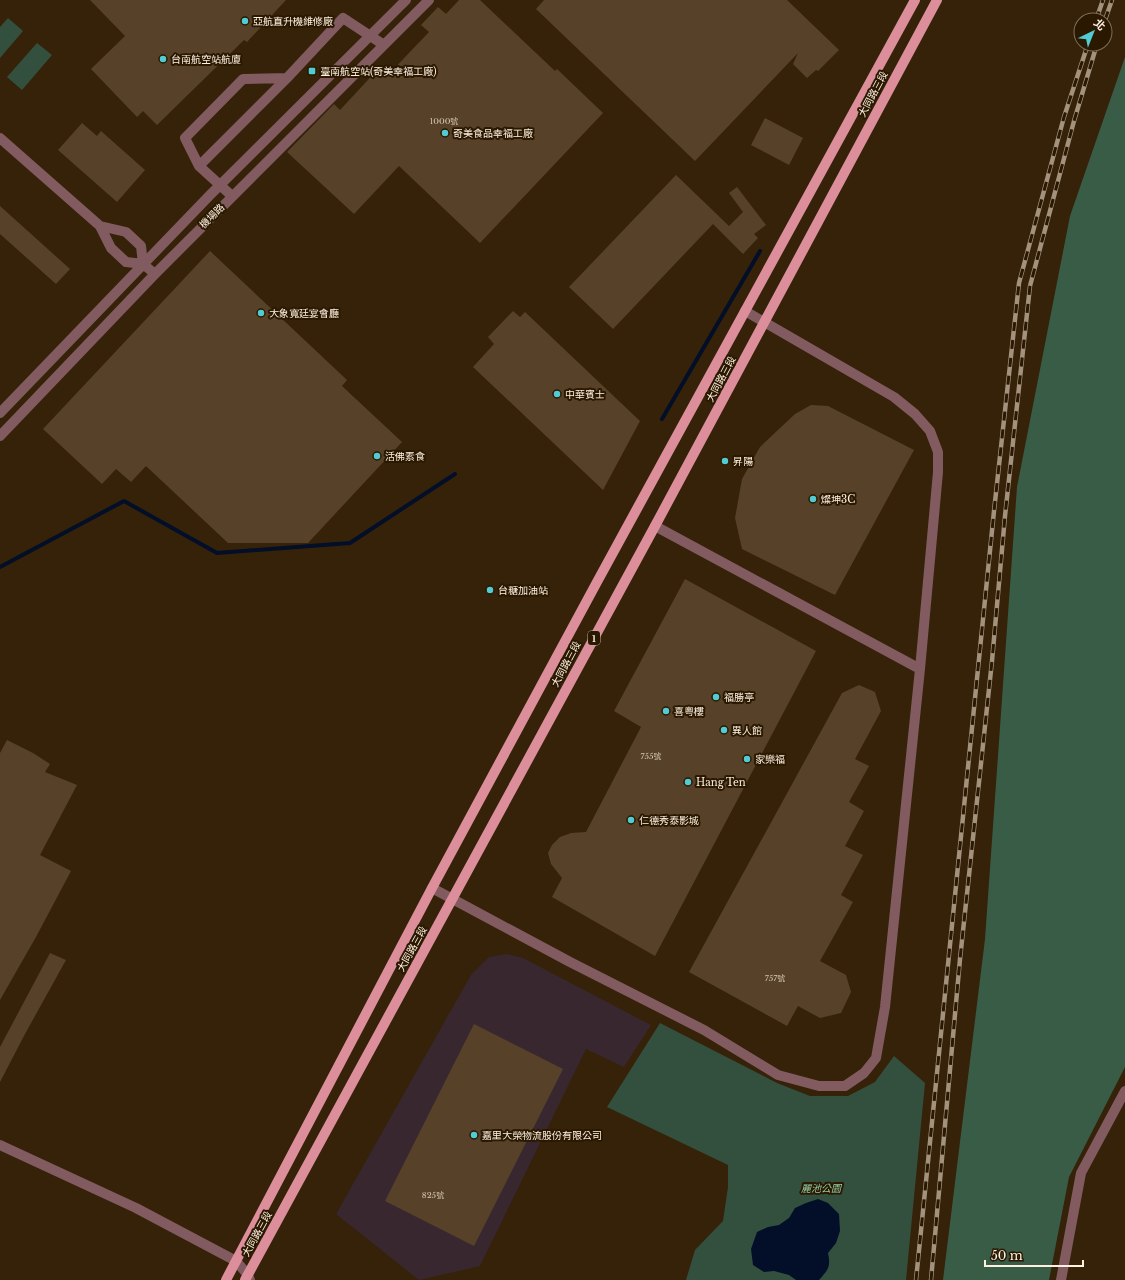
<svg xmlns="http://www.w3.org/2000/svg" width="1125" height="1280" viewBox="0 0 1125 1280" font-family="'Libre Baskerville','Noto Sans TC',serif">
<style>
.industrial{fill:#392730}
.green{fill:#33503e}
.forest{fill:#395c47}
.water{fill:#030f28}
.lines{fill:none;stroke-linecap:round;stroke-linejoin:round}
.stream{stroke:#030f28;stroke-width:4}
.building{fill:#574229}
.minor{stroke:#825b61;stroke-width:10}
.major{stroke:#dd8e9b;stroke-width:10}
.rail-casing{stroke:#a2927e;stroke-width:4.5}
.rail{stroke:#2b1801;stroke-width:3;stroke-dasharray:9;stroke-linecap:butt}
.poi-dot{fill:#51ccd2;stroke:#2b1801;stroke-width:1.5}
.labels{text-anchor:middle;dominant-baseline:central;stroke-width:4;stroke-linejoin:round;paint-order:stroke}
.number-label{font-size:8px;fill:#d4c5b4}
.shield{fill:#2b1801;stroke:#bfb09e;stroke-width:1}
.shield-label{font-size:9px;font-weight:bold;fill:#fef1e2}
.poi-label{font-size:10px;fill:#fef1e2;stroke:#2b1801;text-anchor:start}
.street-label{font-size:10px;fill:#fef1e2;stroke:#2b1801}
.park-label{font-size:10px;font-style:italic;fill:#92d0aa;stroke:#2b1801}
</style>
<rect width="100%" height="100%" fill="#352208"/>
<!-- industrial -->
<path class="industrial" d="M507,954L523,958L651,1025L624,1067L586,1049L480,1266L419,1280L336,1214L471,975L489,957Z"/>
<!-- green -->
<path class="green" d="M8,18L23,31L0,58V27Z
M37,43L52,55L22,90L7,77Z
M660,1023L777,1083L810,1096H848L875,1082L894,1056L925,1083L906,1280H686L695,1250L723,1221L728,1187V1165L607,1107Z"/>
<!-- forest -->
<path class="forest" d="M1125,57V1067L1069,1177L1049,1280H943L985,939L1017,487L1070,216Z"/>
<!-- water -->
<path class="water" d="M818,1199L828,1203L839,1214L840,1231L836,1243L828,1253C831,1267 828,1270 819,1280H796L789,1275L774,1271L764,1272L753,1265L751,1249L757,1232L768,1227L779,1225L789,1218L795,1208L806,1203Z"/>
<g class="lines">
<!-- stream -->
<path class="stream" d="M662,419L760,251
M0,567L124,501L217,553L350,543L455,474"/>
</g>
<!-- building -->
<path class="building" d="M90,0H286L247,42L244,40L157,125L143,111L137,117L91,69L125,36Z
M459,0H480L555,71L557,69L603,113L480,243L399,166L354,214L287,152L334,104L340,110L380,67L388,75L429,32L421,25L438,7L446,14Z
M544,0H787L839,50L818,71L816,70L807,78L793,64L798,53L695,161L536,9Z
M765,118L803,138L789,165L751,145Z
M82,123L97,136L101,131L145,170L117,202L58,150Z
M676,175L729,226L743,212L729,193L737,187L766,225L754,234L758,238L743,254L713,224L613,329L569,287Z
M0,206L70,269L56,284L0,234Z
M210,251L347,380L342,386L402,442L308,543H228L146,466L131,482L116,469L102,484L43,429Z
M513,311L520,317L525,312L640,421L603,490L473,367L494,344L488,337Z
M811,405L828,406L914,450L835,595L742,549L735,518L742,479L760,447L795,414Z
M685,579L816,651L655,956L552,897L562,878L551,864L548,853L552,845L560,837L571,833L586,832L641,727L614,711Z
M859,685L875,692L881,711L855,759L869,766L849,802L864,811L845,846L863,855L841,895L853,902L820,961L846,975L851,992L841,1013L820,1018L798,1006L787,1026L689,972L842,693Z
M7,740L33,753L50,764L45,772L77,785L40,855L71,871L36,937L0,1000V753Z
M50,953L66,960L25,1034L0,1082V1047Z
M474,1024L563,1069L474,1246L385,1201Z"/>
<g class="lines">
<!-- minor -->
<path class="minor" d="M0,138L100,226L111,248L126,262L143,264L155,274
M199,166L287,78
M232,196L199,166L185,138L243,79L287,78L343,18L384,45
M100,226L126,232L141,246L143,264
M0,413L210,195L406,0
M0,436L155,274L429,0
M655,526L920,669
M432,888L570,962L704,1030L778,1075L819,1086H845L864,1073L876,1058L885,1007L920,669L938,472V452L930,431L915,414L894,397L745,311
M0,1145L136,1208L236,1261L248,1275L250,1280
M1061,1280L1081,1173L1125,1091"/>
<!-- major -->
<path class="major" d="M226,1280L432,888L597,582L915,0
M245,1280L655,526L937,0"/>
<!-- rail casing -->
<g class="rail-casing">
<path id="rail" d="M1096,20L1103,0
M1105,20L1112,0
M916,1280L994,511L1019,283L1064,117L1088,44
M931,1280L960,959L992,661L1005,516L1030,286L1074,121L1097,44"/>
</g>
<!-- rail -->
<use href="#rail" class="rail"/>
</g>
<!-- markers -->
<g class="poi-dot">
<circle cx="245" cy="21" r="4"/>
<circle cx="163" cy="59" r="4"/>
<rect x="308" y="67" width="8" height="8" rx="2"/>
<circle cx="445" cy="133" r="4"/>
<circle cx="261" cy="313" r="4"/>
<circle cx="557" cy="394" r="4"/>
<circle cx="377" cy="456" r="4"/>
<circle cx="725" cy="461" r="4"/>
<circle cx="813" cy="499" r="4"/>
<circle cx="490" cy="590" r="4"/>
<circle cx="716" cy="697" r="4"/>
<circle cx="666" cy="711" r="4"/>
<circle cx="724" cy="730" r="4"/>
<circle cx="747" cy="759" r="4"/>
<circle cx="688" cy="782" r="4"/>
<circle cx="631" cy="820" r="4"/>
<circle cx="474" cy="1135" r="4"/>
</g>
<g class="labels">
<!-- number labels -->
<g class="number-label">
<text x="444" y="121">1000號</text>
<text x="651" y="756">755號</text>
<text x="775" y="978">757號</text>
<text x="433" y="1195">825號</text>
</g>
<!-- shield labels -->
<rect class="shield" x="588" y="631" width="12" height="14" rx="3"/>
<g class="shield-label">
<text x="594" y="638">1</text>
</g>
<!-- poi labels -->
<g class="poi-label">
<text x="253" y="21">亞航直升機維修廠</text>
<text x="171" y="59">台南航空站航廈</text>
<text x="320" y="71">臺南航空站(奇美幸福工廠)</text>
<text x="453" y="133">奇美食品幸福工廠</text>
<text x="269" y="313">大象寬廷宴會廳</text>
<text x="565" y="394">中華賓士</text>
<text x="385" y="456">活佛素食</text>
<text x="733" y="461">昇陽</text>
<text x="821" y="499">燦坤3C</text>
<text x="498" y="590">台糖加油站</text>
<text x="724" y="697">福勝亭</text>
<text x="674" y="711">喜粵樓</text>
<text x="732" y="730">異人館</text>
<text x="755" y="759">家樂福</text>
<text x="696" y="782">Hang Ten</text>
<text x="639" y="820">仁德秀泰影城</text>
<text x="482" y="1135">嘉里大榮物流股份有限公司</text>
</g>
<!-- street labels -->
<g class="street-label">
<text transform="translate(873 94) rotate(-62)">大同路三段</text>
<text transform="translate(212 216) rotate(-45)">機場路</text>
<text transform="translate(721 379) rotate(-62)">大同路三段</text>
<text transform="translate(566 664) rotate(-62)">大同路三段</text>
<text transform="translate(412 949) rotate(-61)">大同路三段</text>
<text transform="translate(257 1234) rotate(-61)">大同路三段</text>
</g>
<!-- park labels -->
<g class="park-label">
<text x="821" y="1188">麗池公園</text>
</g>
</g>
<!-- north arrow -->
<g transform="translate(1093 32) rotate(43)"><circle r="19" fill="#2b1801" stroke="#7f6f5b"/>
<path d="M0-3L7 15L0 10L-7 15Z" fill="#51ccd2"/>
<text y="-6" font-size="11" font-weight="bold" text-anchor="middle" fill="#fef1e2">北</text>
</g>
<!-- scale -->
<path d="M985 1260v6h98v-6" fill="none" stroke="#fef1e2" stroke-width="2"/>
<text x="991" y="1260" font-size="12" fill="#fef1e2" stroke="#2b1801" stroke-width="3" paint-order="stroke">50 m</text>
</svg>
